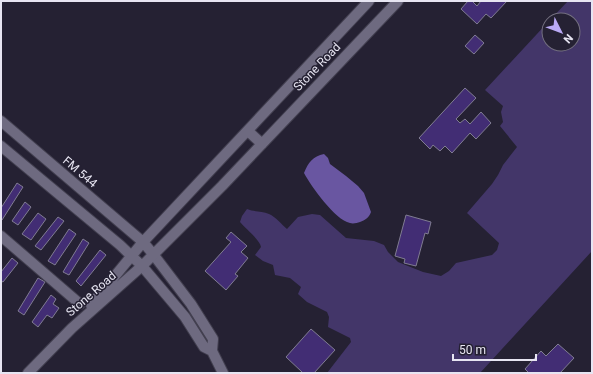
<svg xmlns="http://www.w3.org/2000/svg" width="593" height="374" viewBox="0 0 593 374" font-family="Roboto,sans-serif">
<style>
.green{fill:#433669}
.water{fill:#6956a1}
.building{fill:#422d74;stroke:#807c92}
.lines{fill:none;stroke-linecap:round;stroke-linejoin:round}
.minor-casing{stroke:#423f4f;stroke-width:12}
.tertiary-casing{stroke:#423f4f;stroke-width:12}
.secondary-casing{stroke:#423f4f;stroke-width:12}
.minor{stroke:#6e6a80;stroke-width:10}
.tertiary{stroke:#6e6a80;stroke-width:10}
.secondary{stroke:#6e6a80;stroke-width:10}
.labels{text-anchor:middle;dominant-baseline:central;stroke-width:3;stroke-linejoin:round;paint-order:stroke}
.street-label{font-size:12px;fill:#e7e5f2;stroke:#252133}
</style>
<rect width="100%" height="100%" fill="#252133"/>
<!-- green -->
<path class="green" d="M568,1H592V251L480,373H327L351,342L350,338L328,327L329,317L327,312L307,302L298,294L301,287L290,278L275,275L273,265L263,261L255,255L261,247C260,240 246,229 240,222L242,216L247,209C254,212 262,211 269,214C276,217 281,224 287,229L298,217L312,214L320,215L346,238L374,241L384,245L388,252L398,262L423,272L441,276L449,271L456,263L492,255L497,250L499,243L467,213L492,184L498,175L503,165L517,147L500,126L503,122L501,112L503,106L485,90L549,21V44H573V20H550Z"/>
<!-- water -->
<path class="water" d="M324,154L328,158L330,164L346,176L358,186L364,193L371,212C369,218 365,220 360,222C357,223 353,224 350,223C335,220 311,186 304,173C308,163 313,156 324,154Z"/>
<!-- building -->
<path class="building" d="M468,1H472L477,6L481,1H507L491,18L486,14L477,24L461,9Z
M475,35L484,43L474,54L465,46Z
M465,88L476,98L456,119L460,123L465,119L470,124L481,112L491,123L476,139L470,133L452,153L445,146L440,151L433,145L430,149L419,138Z
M17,183L23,187L2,220L1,219V208Z
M25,202L31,207L18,225L12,221Z
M38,213L46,219L31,240L22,234Z
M406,215L431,222L428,234L425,233L416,266L404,263L405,259L395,256Z
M58,217L64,221L41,250L35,246Z
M69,229L76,234L55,265L48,261Z
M231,232L247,246L241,252L248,258L235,274L238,276L226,290L205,271L231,242L226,238Z
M83,239L89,243L69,275L63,272Z
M100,250L106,255L81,286L76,281Z
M12,258L18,263L3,282L1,281V272Z
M38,278L45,282L24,315L18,311Z
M51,295L56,299L53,304L59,308L52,318L47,315L38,327L32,322Z
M311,329L335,350L314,373H301L302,372L286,357Z
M558,344L574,358L560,373H529L525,369L541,351L546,356Z"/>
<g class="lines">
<!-- minor casing -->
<g class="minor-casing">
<path id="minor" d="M1,236L80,304"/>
</g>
<!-- tertiary casing -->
<g class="tertiary-casing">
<path id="tertiary" d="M153,254L191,304L213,339L212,351L223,373
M142,266L185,317L204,347L212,351"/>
</g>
<!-- secondary casing -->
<g class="secondary-casing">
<path id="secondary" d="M1,121L143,242L153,254
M248,131L262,144
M1,146L120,245L142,266
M91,305L143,242L369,1
M28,373L72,328L142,266L222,186L398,1"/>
</g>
<!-- minor -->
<use href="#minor" class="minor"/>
<!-- tertiary -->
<use href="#tertiary" class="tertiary"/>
<!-- secondary -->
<use href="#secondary" class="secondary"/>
</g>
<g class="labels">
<!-- street labels -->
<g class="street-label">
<text transform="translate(317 67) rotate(-46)">Stone Road</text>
<text transform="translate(80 172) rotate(40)">FM 544</text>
<text transform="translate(91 294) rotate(-41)">Stone Road</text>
</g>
</g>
<!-- border -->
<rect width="593" height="374" fill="none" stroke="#e7e5f2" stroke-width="4"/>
<!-- north arrow -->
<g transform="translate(561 32) rotate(132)"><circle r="19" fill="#252133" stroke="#736f7f"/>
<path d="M0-3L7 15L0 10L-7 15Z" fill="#baaaf6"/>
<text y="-6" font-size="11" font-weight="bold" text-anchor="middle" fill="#e7e5f2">N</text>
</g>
<!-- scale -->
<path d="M453 354v6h83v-6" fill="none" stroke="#e7e5f2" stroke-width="2"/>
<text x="459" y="354" font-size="12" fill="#e7e5f2" stroke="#252133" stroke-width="3" paint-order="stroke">50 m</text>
</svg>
